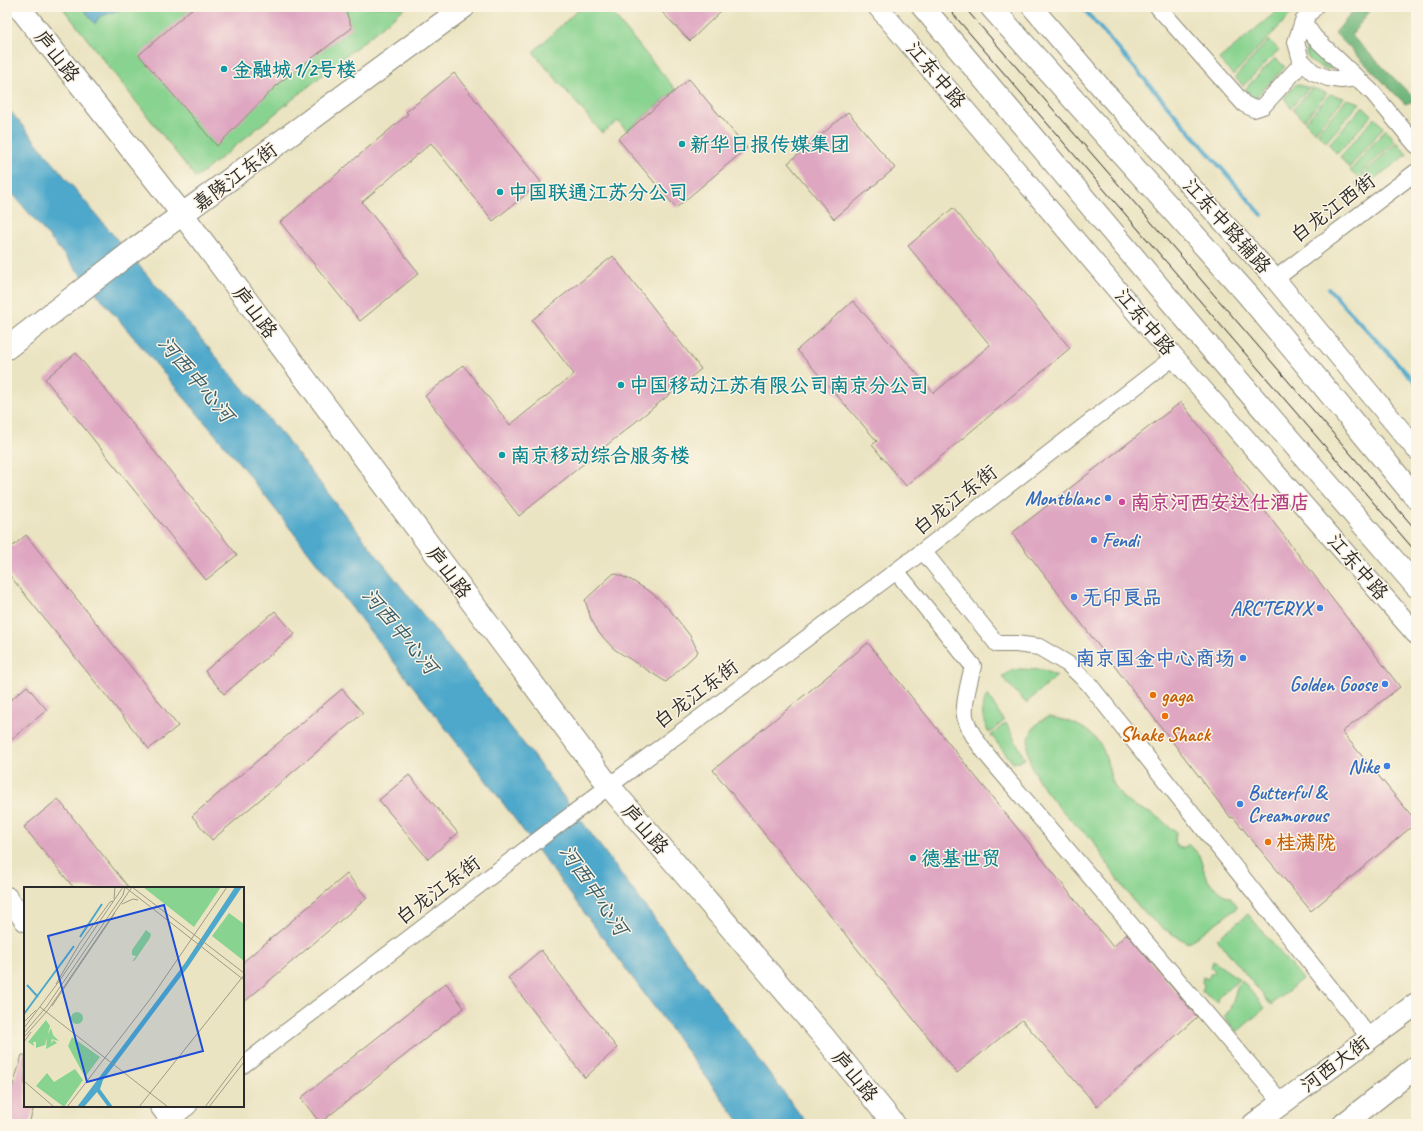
<svg xmlns="http://www.w3.org/2000/svg" width="1423" height="1131" viewBox="0 0 1423 1131" font-family="Caveat,'LXGW WenKai TC',sans-serif">
<style>
.green{fill:#89d390;stroke:#5a7f5e}
.forest{fill:#6eb57a;stroke:#4c7052}
.water{fill:#4da8cb;stroke:#3c6a7b}
.lines{fill:none;stroke-linecap:round;stroke-linejoin:round}
.stream{stroke:#4da8cb;stroke-width:4}
.building{fill:#dea6c1}
.minor-casing{stroke:#8b8876;stroke-width:18}
.tertiary-casing{stroke:#8b8876;stroke-width:22}
.secondary-casing{stroke:#8b8876;stroke-width:24}
.primary-casing{stroke:#8b8876;stroke-width:24}
.minor{stroke:#fff;stroke-width:16}
.tertiary{stroke:#fff;stroke-width:20}
.secondary{stroke:#fff;stroke-width:22}
.primary{stroke:#fff;stroke-width:22}
.tram{stroke:#2b2b2b;stroke-width:1}
.culture-dot{fill:#0f9aa8;stroke:#fcf5e5;stroke-width:1.5}
.shop-dot{fill:#3f7fe0;stroke:#fcf5e5;stroke-width:1.5}
.hotel-dot{fill:#d1479c;stroke:#fcf5e5;stroke-width:1.5}
.food-dot{fill:#e8710a;stroke:#fcf5e5;stroke-width:1.5}
.labels{text-anchor:middle;dominant-baseline:central;stroke-width:3;stroke-linejoin:round;paint-order:stroke}
.street-label{font-size:20px;fill:#2b2b2b;stroke:#fcf5e5}
.culture-label{font-size:20px;font-weight:bold;fill:#0d838f;stroke:#fcf5e5;text-anchor:start}
.shop-label{font-size:20px;font-weight:bold;fill:#366cbe;stroke:#fcf5e5;text-anchor:end}
.hotel-label{font-size:20px;font-weight:bold;fill:#b23c85;stroke:#fcf5e5;text-anchor:start}
.food-label{font-size:20px;font-weight:bold;fill:#c56008;stroke:#fcf5e5;text-anchor:start}
.water-label{font-size:21px;font-style:italic;fill:#395d6b;stroke:#fcf5e5}
.inset-river{fill:none;stroke:#4da8cb;stroke-width:2}
.inset-road{fill:none;stroke:#9e9a86;stroke-width:1}
.view{fill:#1d4ed8;fill-opacity:0.15;stroke:#1d4ed8;stroke-width:2}
.inset-edge{fill:none;stroke:#2b2b2b;stroke-width:2}
</style>
<rect width="100%" height="100%" fill="#fcf5e5"/>
<filter id="ink" filterUnits="userSpaceOnUse"><feTurbulence type="fractalNoise" baseFrequency=".025" numOctaves="2"/><feDisplacementMap in="SourceGraphic" scale="8" xChannelSelector="R" yChannelSelector="G"/><feConvolveMatrix kernelMatrix="1 2 1 2 8 2 1 2 1" color-interpolation-filters="sRGB"/></filter>
<filter id="wash" filterUnits="userSpaceOnUse"><feTurbulence type="fractalNoise" baseFrequency=".012" numOctaves="4" result="noise"/><feDisplacementMap in="SourceGraphic" scale="16" xChannelSelector="R" yChannelSelector="G"/><feGaussianBlur stdDeviation="0.9" result="paint"/><feColorMatrix in="noise" values="0 0 0 0 0 0 0 0 0 0 0 0 0 0 0 0 0 1.4 0 .05"/><feComposite in="paint" operator="in"/></filter>
<g filter="url(#wash)">
<rect width="100%" height="100%" fill="#ebe4c2"/>
<!-- green -->
<path class="green" d="M62,7H82L95,23L99,17L127,7H406L196,178Z
M581,7H607L676,90L627,131L618,121L602,133L533,52Z
M1282,7H1285L1291,14L1233,75L1219,59Z
M1269,40L1279,50L1243,86L1235,77Z
M1307,40L1336,65L1329,69C1312,65 1303,59 1307,40Z
M1275,58L1285,67L1254,99L1245,89Z
M1296,84L1309,88L1291,108L1284,98Z
M1312,88L1327,93L1304,120L1293,110Z
M1330,94L1344,98L1315,132L1305,122Z
M1347,99L1360,103L1326,142L1317,133Z
M1363,106L1372,115L1337,154L1329,144Z
M1375,117L1383,128L1349,168L1340,157Z
M1386,129L1395,141L1357,177L1350,171Z
M1397,142L1407,155L1360,189L1355,182Z
M1019,669L1043,670L1057,676L1026,703L1002,677L1011,671Z
M988,695L1004,721L989,733C983,723 978,704 988,695Z
M1048,717C1072,720 1097,730 1105,755C1109,767 1110,780 1117,790C1126,806 1143,808 1157,817C1164,821 1169,828 1176,832L1175,841L1176,846L1180,848L1185,847L1189,844L1199,855L1206,877L1210,883L1221,893L1231,898L1237,908L1188,943C1180,938 1172,934 1164,929C1142,914 1125,890 1110,868C1104,859 1099,849 1092,840C1089,836 1085,833 1081,830C1061,810 1020,770 1029,739C1032,728 1037,722 1048,717Z
M1006,723L1025,759L1013,763L991,735Z
M1248,914L1302,979L1271,1005L1217,939Z
M1213,961L1239,979C1232,989 1225,989 1218,997V1003L1202,992L1204,985L1202,982L1203,977L1208,979L1211,973L1213,974L1215,971L1211,967Z
M1242,981L1265,1008L1237,1032L1224,1017C1232,1008 1235,997 1237,986Z"/>
<!-- forest -->
<path class="forest" d="M1357,7H1373L1351,35L1416,100L1405,104L1335,33Z"/>
<!-- water -->
<path class="water" d="M82,7H127L99,17L95,24Z
M7,107L103,223L285,438L531,753L807,1124H741L485,779L240,464L7,187Z"/>
<g class="lines">
<!-- stream -->
<path class="stream" d="M1082,7L1262,215
M1329,289L1416,383"/>
</g>
<g id="blocks">
<!-- building -->
<path class="building" d="M199,7H344L352,28L279,83L217,146L139,55L190,10Z
M657,7H725L690,41Z
M454,73L541,182L493,221L431,143L362,202L419,273L360,321L280,222L408,114L406,112Z
M689,79L747,148L676,208L618,139Z
M848,112L895,168L834,219L788,163Z
M953,208L1070,348L906,486L872,445L877,441L797,350L853,301L934,393L990,345L908,246Z
M613,256L701,369L519,516L425,396L463,365L510,425L574,374L532,320Z
M76,353L237,555L206,580L45,379Z
M1181,402L1400,687L1342,732L1416,821V823L1311,911L1233,817L1231,818L1012,533Z
M26,535L178,726L149,749L7,572V551Z
M614,573L631,580L652,593L670,610L691,637L698,652L666,682L614,649L599,633L591,619L585,600Z
M275,611L295,634L224,694L205,671Z
M868,643L1113,947L1127,934L1197,1017L1097,1106L1022,1020L957,1073L713,770Z
M27,686L47,710L7,743V703Z
M342,689L363,713L212,840L192,816Z
M409,775L458,833L428,859L379,800Z
M58,799L129,888H74L24,827Z
M347,874L367,898L243,1003V962Z
M541,950L617,1048L585,1078L508,978Z
M446,983L464,1008L320,1123L301,1098Z
M22,1055H25V1106H34L29,1124H7V1106Z"/>
</g>
</g>
<g filter="url(#ink)">
<use href="#blocks" fill-opacity="0" stroke="#8b8876" stroke-width="1"/>
<g class="lines">
<!-- minor casing -->
<g class="minor-casing">
<path id="minor" d="M1158,7L1244,104L1254,109L1263,106L1303,62
M1315,7L1303,21L1296,42L1301,60L1313,72L1328,78L1341,80L1358,78
M1303,21L1314,37L1373,93L1416,145
M1275,279L1416,172
M923,551L997,644H1016L1039,647L1068,664L1088,683L1370,1038
M896,571L973,666C970,679 963,703 965,716C968,731 982,749 992,761L1282,1103
M243,1065L609,786L923,551L1174,357
M166,1124L189,1106"/>
</g>
<!-- tertiary casing -->
<g class="tertiary-casing">
<path id="tertiary" d="M878,7L1174,357L1416,634
M1032,7L1104,91L1275,279L1416,449
M7,897L25,921
M160,1106L173,1124"/>
</g>
<!-- secondary casing -->
<g class="secondary-casing">
<path id="secondary" d="M19,7L183,215L609,786L824,1037L894,1124
M7,348L131,252L464,7"/>
</g>
<!-- primary casing -->
<g class="primary-casing">
<path id="primary" d="M923,7L1201,337L1416,586
M991,7L1248,295L1416,498
M1254,1124L1416,1004
M1344,1124L1416,1067"/>
</g>
<!-- minor -->
<use href="#minor" class="minor"/>
<!-- tertiary -->
<use href="#tertiary" class="tertiary"/>
<!-- secondary -->
<use href="#secondary" class="secondary"/>
<!-- primary -->
<use href="#primary" class="primary"/>
<!-- tram -->
<path class="tram" d="M947,7L1416,552
M964,7L1179,254L1416,530"/>
</g>
</g>
<!-- markers -->
<g class="culture-dot">
<circle cx="224" cy="69" r="4"/>
<circle cx="682" cy="144" r="4"/>
<circle cx="500" cy="192" r="4"/>
<circle cx="621" cy="385" r="4"/>
<circle cx="502" cy="455" r="4"/>
<circle cx="913" cy="858" r="4"/>
</g>
<g class="shop-dot">
<circle cx="1108" cy="498" r="4"/>
<circle cx="1094" cy="540" r="4"/>
<circle cx="1074" cy="597" r="4"/>
<circle cx="1320" cy="608" r="4"/>
<circle cx="1243" cy="658" r="4"/>
<circle cx="1385" cy="684" r="4"/>
<circle cx="1387" cy="766" r="4"/>
<circle cx="1240" cy="804" r="4"/>
</g>
<circle class="hotel-dot" cx="1122" cy="502" r="4"/>
<g class="food-dot">
<circle cx="1153" cy="695" r="4"/>
<circle cx="1165" cy="716" r="4"/>
<circle cx="1268" cy="842" r="4"/>
</g>
<g class="labels">
<!-- street labels -->
<g class="street-label">
<text transform="translate(57 56) rotate(52)">庐山路</text>
<text transform="translate(936 75) rotate(50)">江东中路</text>
<text transform="translate(235 177) rotate(-37)">嘉陵江东街</text>
<text transform="translate(1333 208) rotate(-37)">白龙江西街</text>
<text transform="translate(1227 226) rotate(48)">江东中路辅路</text>
<text transform="translate(255 312) rotate(53)">庐山路</text>
<text transform="translate(1145 322) rotate(50)">江东中路</text>
<text transform="translate(955 500) rotate(-38)">白龙江东街</text>
<text transform="translate(1358 567) rotate(49)">江东中路</text>
<text transform="translate(449 572) rotate(53)">庐山路</text>
<text transform="translate(696 694) rotate(-37)">白龙江东街</text>
<text transform="translate(645 829) rotate(49)">庐山路</text>
<text transform="translate(438 890) rotate(-37)">白龙江东街</text>
<text transform="translate(1335 1064) rotate(-37)">河西大街</text>
<text transform="translate(855 1076) rotate(51)">庐山路</text>
</g>
<!-- culture labels -->
<g class="culture-label">
<text x="232" y="69">金融城1/2号楼</text>
<text x="690" y="144">新华日报传媒集团</text>
<text x="508" y="192">中国联通江苏分公司</text>
<text x="629" y="385">中国移动江苏有限公司南京分公司</text>
<text x="510" y="455">南京移动综合服务楼</text>
<text x="921" y="858">德基世贸</text>
</g>
<!-- shop labels -->
<g class="shop-label">
<text x="1100" y="498">Montblanc</text>
<text x="1102" y="540" text-anchor="start">Fendi</text>
<text x="1082" y="597" text-anchor="start">无印良品</text>
<text x="1312" y="608">ARC'TERYX</text>
<text x="1235" y="658">南京国金中心商场</text>
<text x="1377" y="684">Golden Goose</text>
<text x="1379" y="766">Nike</text>
<text x="1248" y="792" text-anchor="start">Butterful &amp;<tspan x="1248" dy="23">Creamorous</tspan></text>
</g>
<!-- hotel labels -->
<g class="hotel-label">
<text x="1130" y="502">南京河西安达仕酒店</text>
</g>
<!-- food labels -->
<g class="food-label">
<text x="1161" y="695">gaga</text>
<text x="1165" y="734" text-anchor="middle">Shake Shack</text>
<text x="1276" y="842">桂满陇</text>
</g>
<!-- water labels -->
<g class="water-label">
<text transform="translate(196 379) rotate(50)">河西中心河</text>
<text transform="translate(400 631) rotate(50)">河西中心河</text>
<text transform="translate(594 890) rotate(56)">河西中心河</text>
</g>
</g>
<!-- overview -->
<g transform="translate(24 887)">
<rect width="220" height="220" fill="#ebe4c2"/>
<path d="M119,0H197L170,40ZM205,26L220,37V74L188,49ZM122,43L127,47L126,51L111,73L108,75L112,69L108,68V63ZM47 131a6 6 0 1 1 12 0a6 6 0 1 1-12 0ZM22,133L26,139L21,158L12,161V155H9L10,159L4,155ZM27,141L29,148L35,154L28,152L27,156L30,153L33,156L22,162L23,149ZM48,150L76,170L61,190L44,159ZM51,182L59,193L40,220L12,199L23,186L30,195Z" fill="#89d390"/>
<path d="M211,0H218L164,80L79,193L76,202L89,220H84L73,205L60,220H53L161,76Z" fill="#4da8cb"/>
<path class="inset-river" d="M56,50L78,17M3,98L14,110M0,127L50,59"/>
<path class="inset-road" d="M101,0L220,93M108,0L220,86M90,12L91,0M98,17L109,12L114,13M32,97L56,56L86,15L89,14M28,119L91,26M16,120L144,220M0,135L12,123M0,141L36,93L99,0M0,146L23,119L99,8L101,0M0,150L24,123L108,0M0,155L7,145M0,194L30,220M43,220L127,111L203,0M115,220L220,88M181,220L220,168M185,220L220,175"/>
<path class="view" d="M140,18L179,164L63,195L24,49Z"/>
<rect width="220" height="220" class="inset-edge"/>
</g>
<!-- margin -->
<rect width="1423" height="1131" fill="none" stroke="#fcf5e5" stroke-width="24"/>
</svg>
